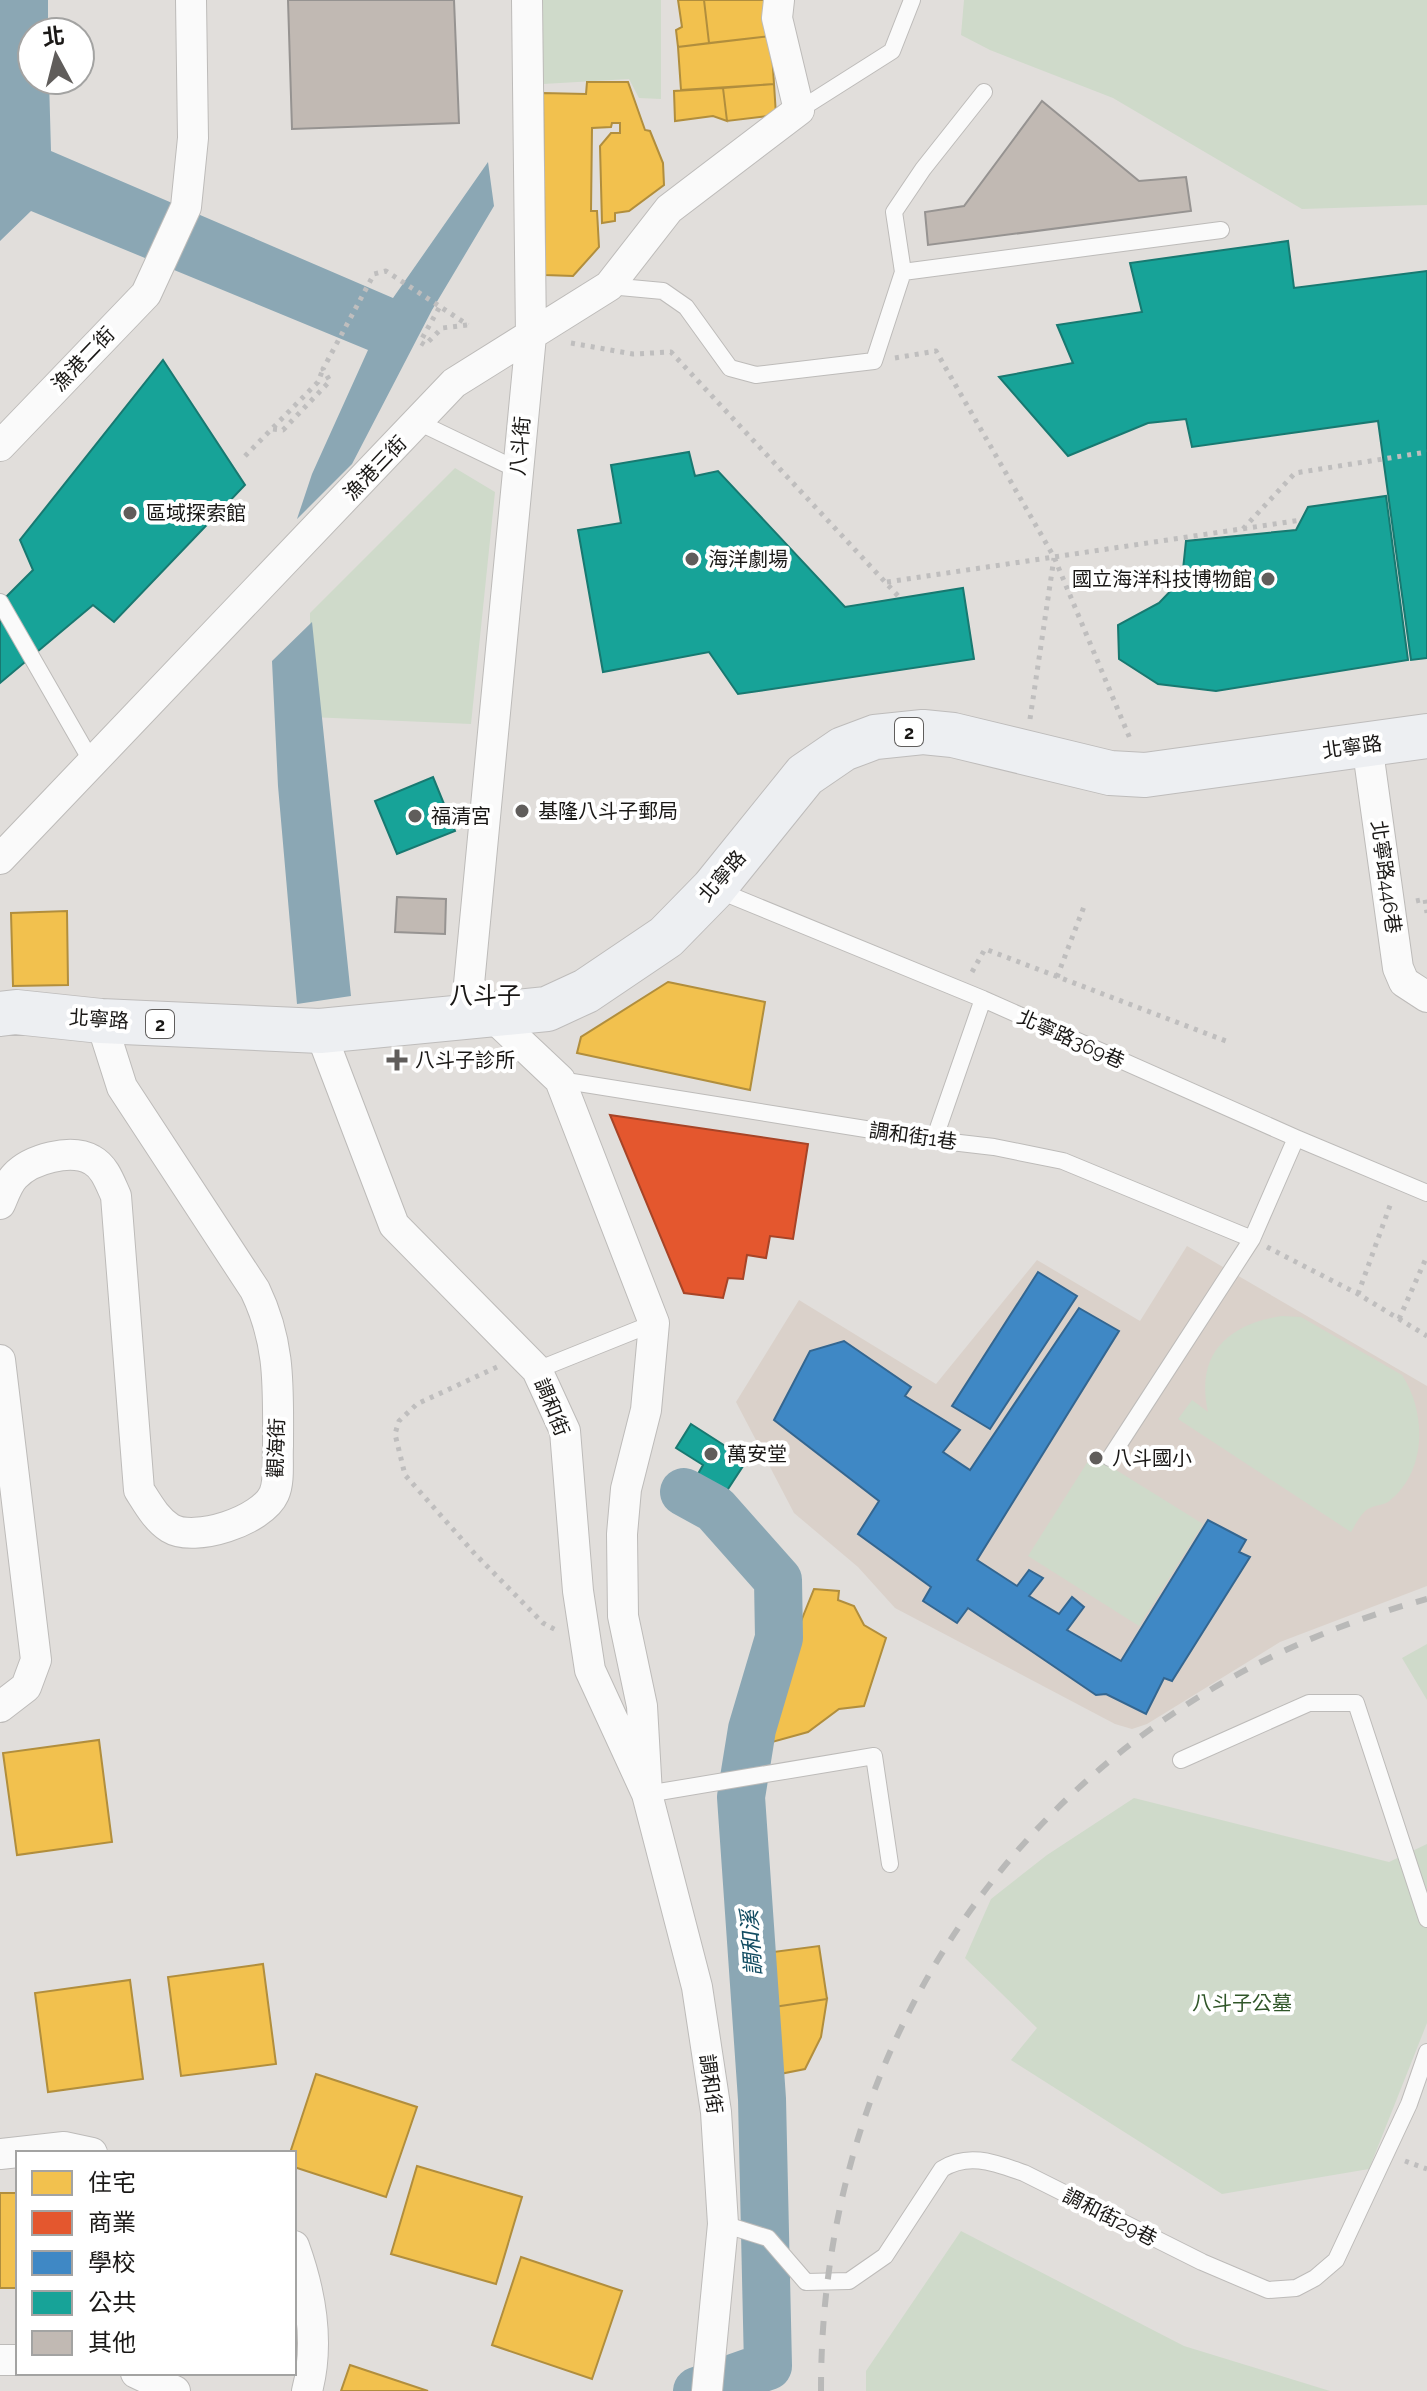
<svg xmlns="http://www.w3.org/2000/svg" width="1427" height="2391" viewBox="0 0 1427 2391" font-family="Raleway,'Noto Sans TC',sans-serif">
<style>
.built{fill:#dad1ca}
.green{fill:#cfdaca}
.water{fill:#8ba7b4}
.homes{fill:#f2c14e;stroke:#b18e3d;stroke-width:2}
.shops{fill:#e4572e;stroke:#a74427;stroke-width:2}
.schools{fill:#3f88c5;stroke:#346690;stroke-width:2}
.public{fill:#17a398;stroke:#187971;stroke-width:2}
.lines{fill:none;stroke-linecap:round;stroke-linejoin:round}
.river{stroke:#8ba7b4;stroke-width:48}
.building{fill:#c1b9b3;stroke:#969391;stroke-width:2}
.lane-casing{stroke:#bdbbb9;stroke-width:18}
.street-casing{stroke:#bdbbb9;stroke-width:32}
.primary-casing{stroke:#bebcbb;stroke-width:46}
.path{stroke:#bfbebe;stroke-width:5;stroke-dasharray:4 6;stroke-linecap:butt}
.lane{stroke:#fafafa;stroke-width:16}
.street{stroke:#fafafa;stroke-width:30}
.primary{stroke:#edeff2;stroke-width:44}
.rail{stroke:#b9b9b8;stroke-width:6;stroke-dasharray:14 14;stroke-linecap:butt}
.poi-dot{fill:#605d5b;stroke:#fff;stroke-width:3}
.labels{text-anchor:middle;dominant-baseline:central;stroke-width:8;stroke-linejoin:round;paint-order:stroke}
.shield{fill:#fff;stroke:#5f5d5c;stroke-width:2}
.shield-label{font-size:18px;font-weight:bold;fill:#1a1816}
.street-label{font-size:20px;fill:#1a1816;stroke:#fff}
.poi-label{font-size:20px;fill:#1a1816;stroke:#fff;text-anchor:start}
.park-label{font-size:20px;fill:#305629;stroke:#fff}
.water-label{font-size:22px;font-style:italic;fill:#114b61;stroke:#fff}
.quarter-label{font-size:24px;fill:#1a1816;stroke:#fff}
</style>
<rect width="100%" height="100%" fill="#e1dedb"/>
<!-- built -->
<path class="built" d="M1187,1246L1427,1386V1586L1280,1642L1147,1724L1132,1729L1115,1724L895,1608L858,1567L794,1513L736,1402L799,1300L936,1384L1037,1260L1140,1321Z"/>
<!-- green -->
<path class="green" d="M539,0H661V99L639,98L629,79L543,84Z
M964,0H1427V205L1302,209L1113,98L990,50L961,35Z
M455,468L495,492L471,724L310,717V613Z
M1282,1316L1301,1317L1402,1375C1427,1413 1427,1473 1388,1502C1383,1505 1376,1505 1370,1508C1361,1512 1356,1524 1351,1532L1178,1419L1192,1400L1208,1412C1195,1354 1228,1324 1282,1316Z
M1092,1455L1203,1524L1139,1626L1028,1556Z
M1427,1644V1700L1402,1658Z
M1134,1798L1389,1862L1427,1844V2023L1369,2169L1222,2194L1011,2060L1037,2028L965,1958L991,1899L1047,1855Z
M961,2231L1184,2346L1330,2391H866V2371Z"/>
<!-- water -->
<path class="water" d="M0,0H48V32H32V80H49L51,151L393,298L488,162L494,206L432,310L352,464L297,519L312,474L368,350L31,211L0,241Z
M312,622L351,996L297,1004L278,786L272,661Z"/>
<!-- homes -->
<path class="homes" d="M678,0H704L709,43L678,47L676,30L682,27Z
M704,0H768L771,36L709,43Z
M771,36L774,84L681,90L678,47Z
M587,82H628L645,130L650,131L663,163L664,185L629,211L615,213V221L602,223L600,146L611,133H620V123H612L611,127L592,128L591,211H597L599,247L573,276L545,275L543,93L586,94Z
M774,84L776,115L727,121L723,88Z
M723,88L727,121L713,116L675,121L674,91Z
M67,911L68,985L13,986L11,913Z
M668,982L765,1002L750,1090L577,1053L581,1037Z
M814,1589L839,1591L838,1600L854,1606L864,1625L886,1638L864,1706L839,1709L808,1732L750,1748Z
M99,1740L112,1842L17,1855L3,1753Z
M819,1946L827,1999L767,2008L759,1954Z
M263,1964L276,2064L181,2076L168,1977Z
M130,1980L143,2079L48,2092L35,1993Z
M827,1999L821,2037L805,2069L775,2075L767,2008Z
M316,2074L417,2107L386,2197L294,2167V2153H290Z
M417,2166L522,2197L496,2284L391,2254Z
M0,2193H18V2288H0Z
M521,2257L622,2291L592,2379L492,2345Z
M350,2365L428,2391H341Z"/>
<!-- shops -->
<path class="shops" d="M610,1115L808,1144L793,1239L770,1236L766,1258L747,1255L743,1279L728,1278L723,1298L684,1293Z"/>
<!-- schools -->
<path class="schools" d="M1038,1272L1077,1296L990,1429L952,1406Z
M1079,1308L1119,1331L977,1560L1017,1586L1029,1570L1043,1578L1029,1596L1059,1614L1072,1597L1084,1607L1067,1630L1121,1661L1208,1520L1246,1540L1239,1552L1250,1557L1172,1681L1164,1678L1146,1714L1106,1694L1096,1695L968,1608L957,1623L923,1601L931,1587L858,1534L879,1501L774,1420L810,1351L844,1341L911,1387L905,1396L960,1430L943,1452L970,1470Z"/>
<!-- public -->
<path class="public" d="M1288,241L1294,288L1427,271V658L1411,660L1378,421L1192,447L1186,419L1148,423L1068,456L999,377L1073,363L1057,325L1142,312L1130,263Z
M163,360L245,485L114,622L93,605L0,683V603L33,570L20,540Z
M689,452L695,476L718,471L845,607L963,588L974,659L738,694L709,652L603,672L578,530L621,523L611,465Z
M1386,496L1408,660L1216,691L1158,684L1119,659L1118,625L1159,603L1182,579L1186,541L1296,530L1308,507Z
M433,777L455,831L397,854L375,801Z
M691,1424L747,1460L726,1492L698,1474L703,1465L676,1448Z"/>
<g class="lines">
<!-- river -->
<path class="river" d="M684,1492L715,1509L778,1580L779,1638L752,1729L741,1797L762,2099L768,2366L697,2391"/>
</g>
<!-- building -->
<path class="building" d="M288,0H454L459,123L292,129Z
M1042,101L1139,181L1186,177L1191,211L928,245L925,212L964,206Z
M397,897L446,899L445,934L395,932Z"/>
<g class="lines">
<!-- lane casing -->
<g class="lane-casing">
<path id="lane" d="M799,110L892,51L912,0
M903,272L894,212L923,169L984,92
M609,286L663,291L686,307L730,368L756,375L874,361L903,272L1221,230
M418,422L518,470
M0,602L93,764
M715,889L983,999L1296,1138L1427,1193
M560,1080L934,1140L994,1147L1063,1161L1252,1239
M934,1140L983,999
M537,1370L654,1323
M1110,1458L1252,1239L1296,1138
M1181,1760L1309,1703H1356L1427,1919
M647,1794L874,1756L890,1864
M723,2224L768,2238L806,2282L849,2281L885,2256L942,2169C969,2152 995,2163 1024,2173L1202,2262L1268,2290L1296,2288L1315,2278L1336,2260L1409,2104L1427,2052"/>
</g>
<!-- street casing -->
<g class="street-casing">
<path id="street" d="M527,0L531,336L469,984L490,1014L560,1080L654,1323L646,1410L626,1489L622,1534L623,1616L642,1706L647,1794
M0,446L146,294L186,207L193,138L191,0
M1367,744L1398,968L1404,982L1427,997
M0,859L454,383L609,286L669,209L799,110L777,18L779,0
M320,1031L394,1225L537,1370L565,1431L578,1591L590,1670L647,1794L697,1987L716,2112L723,2224L707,2391
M0,1204C4,1195 8,1183 15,1176C31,1159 71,1148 92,1160C105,1167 110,1183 116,1196L139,1490C148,1504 156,1519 170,1528C194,1543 262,1521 274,1494C280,1481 277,1460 278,1446C278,1388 281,1344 255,1290L122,1087L101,1021
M0,1360L36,1660L26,1687L0,1707
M0,2154L64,2147L92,2153
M294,2246C311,2293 320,2342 307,2391
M0,2360H18
M136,2373L175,2391"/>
</g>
<!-- primary casing -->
<g class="primary-casing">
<path id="primary" d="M0,1014L16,1012L101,1021L320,1031L547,1009L586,991L666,937L713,889L805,775L843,749L875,737L923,732L953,735L1110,773L1145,775L1427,736"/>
</g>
<!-- path -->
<path class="path" d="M439,308L420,342L425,345L442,328L467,325
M571,343L633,354L671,352L900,598
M895,358L936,351L1054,557L1131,741
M273,429L283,430L330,381L323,369L374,274L386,271L468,325
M245,456L318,382L323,369
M1243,529L1295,473L1427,452
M887,582L1301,520
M1030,719L1054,558
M1416,901L1425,899L1427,913
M972,972L985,949L1226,1041
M1057,977L1085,904
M1267,1247L1358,1294L1427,1336
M1358,1294L1392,1200
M1399,1319L1427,1256
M497,1367L417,1404L399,1421L395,1434L405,1475L475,1554L543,1623L556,1630
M1405,2161L1427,2169"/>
<!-- lane -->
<use href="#lane" class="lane"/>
<!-- street -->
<use href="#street" class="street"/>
<!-- primary -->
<use href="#primary" class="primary"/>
<!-- rail -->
<path class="rail" d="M821,2391C820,2011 1060,1697 1427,1599"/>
</g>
<!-- markers -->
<g class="poi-dot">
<circle cx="130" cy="513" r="8"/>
<circle cx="692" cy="559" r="8"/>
<circle cx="1268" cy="579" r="8"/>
<circle cx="522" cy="811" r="8"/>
<circle cx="415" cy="816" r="8"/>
<path d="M393 1048h8v8h8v8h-8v8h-8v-8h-8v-8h8z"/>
<circle cx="711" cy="1454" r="8"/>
<circle cx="1096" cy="1458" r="8"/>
</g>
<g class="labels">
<!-- shield labels -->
<g class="shield">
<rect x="895" y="718" width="28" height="28" rx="6"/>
<rect x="146" y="1010" width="28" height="28" rx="6"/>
</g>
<g class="shield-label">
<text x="909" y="732">2</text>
<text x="160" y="1024">2</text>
</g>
<!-- street labels -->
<g class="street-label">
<text transform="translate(83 359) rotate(-46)">漁港二街</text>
<text transform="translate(520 446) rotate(-85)">八斗街</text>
<text transform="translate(375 468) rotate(-46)">漁港三街</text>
<text transform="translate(1352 747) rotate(-8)">北寧路</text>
<text transform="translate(722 876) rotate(-49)">北寧路</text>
<text transform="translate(1386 877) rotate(82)">北寧路446巷</text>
<text transform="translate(99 1019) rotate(4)">北寧路</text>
<text transform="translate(1071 1039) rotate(24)">北寧路369巷</text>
<text transform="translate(913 1136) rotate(8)">調和街1巷</text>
<text transform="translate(552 1407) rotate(68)">調和街</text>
<text transform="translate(276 1448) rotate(-88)">觀海街</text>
<text transform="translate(711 2084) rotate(82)">調和街</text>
<text transform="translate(1110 2217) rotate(27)">調和街29巷</text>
</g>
<!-- poi labels -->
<g class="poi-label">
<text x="146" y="513">區域探索館</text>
<text x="708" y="559">海洋劇場</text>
<text x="1252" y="579" text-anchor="end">國立海洋科技博物館</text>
<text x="538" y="811">基隆八斗子郵局</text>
<text x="431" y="816">福清宮</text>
<text x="415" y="1060">八斗子診所</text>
<text x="727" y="1454">萬安堂</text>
<text x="1112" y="1458">八斗國小</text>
</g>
<!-- park labels -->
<g class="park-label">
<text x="1242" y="2003">八斗子公墓</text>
</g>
<!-- water labels -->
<g class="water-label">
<text transform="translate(751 1943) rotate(-94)">調和溪</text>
</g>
<!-- quarter labels -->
<g class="quarter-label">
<text x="485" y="995">八斗子</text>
</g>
</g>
<!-- legend -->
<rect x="16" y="2151" width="280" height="224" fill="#ffffff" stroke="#a3a3a2" stroke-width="2"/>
<rect x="32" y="2171" width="40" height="24" fill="#f2c14e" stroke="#a3a3a2" stroke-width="2"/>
<text x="88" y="2191" font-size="24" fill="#1a1816">住宅</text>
<rect x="32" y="2211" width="40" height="24" fill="#e4572e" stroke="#a3a3a2" stroke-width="2"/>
<text x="88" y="2231" font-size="24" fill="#1a1816">商業</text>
<rect x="32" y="2251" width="40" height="24" fill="#3f88c5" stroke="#a3a3a2" stroke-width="2"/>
<text x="88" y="2271" font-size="24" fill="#1a1816">學校</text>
<rect x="32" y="2291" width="40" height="24" fill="#17a398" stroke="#a3a3a2" stroke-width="2"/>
<text x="88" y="2311" font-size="24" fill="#1a1816">公共</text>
<rect x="32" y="2331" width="40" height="24" fill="#c1b9b3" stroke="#a3a3a2" stroke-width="2"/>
<text x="88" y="2351" font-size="24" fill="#1a1816">其他</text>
<!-- north arrow -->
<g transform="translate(56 56) rotate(353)"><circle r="38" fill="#ffffff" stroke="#a3a3a2" stroke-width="2"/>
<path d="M0-6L14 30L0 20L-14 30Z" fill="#605d5b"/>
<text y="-12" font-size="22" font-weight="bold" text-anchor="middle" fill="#1a1816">北</text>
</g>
</svg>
